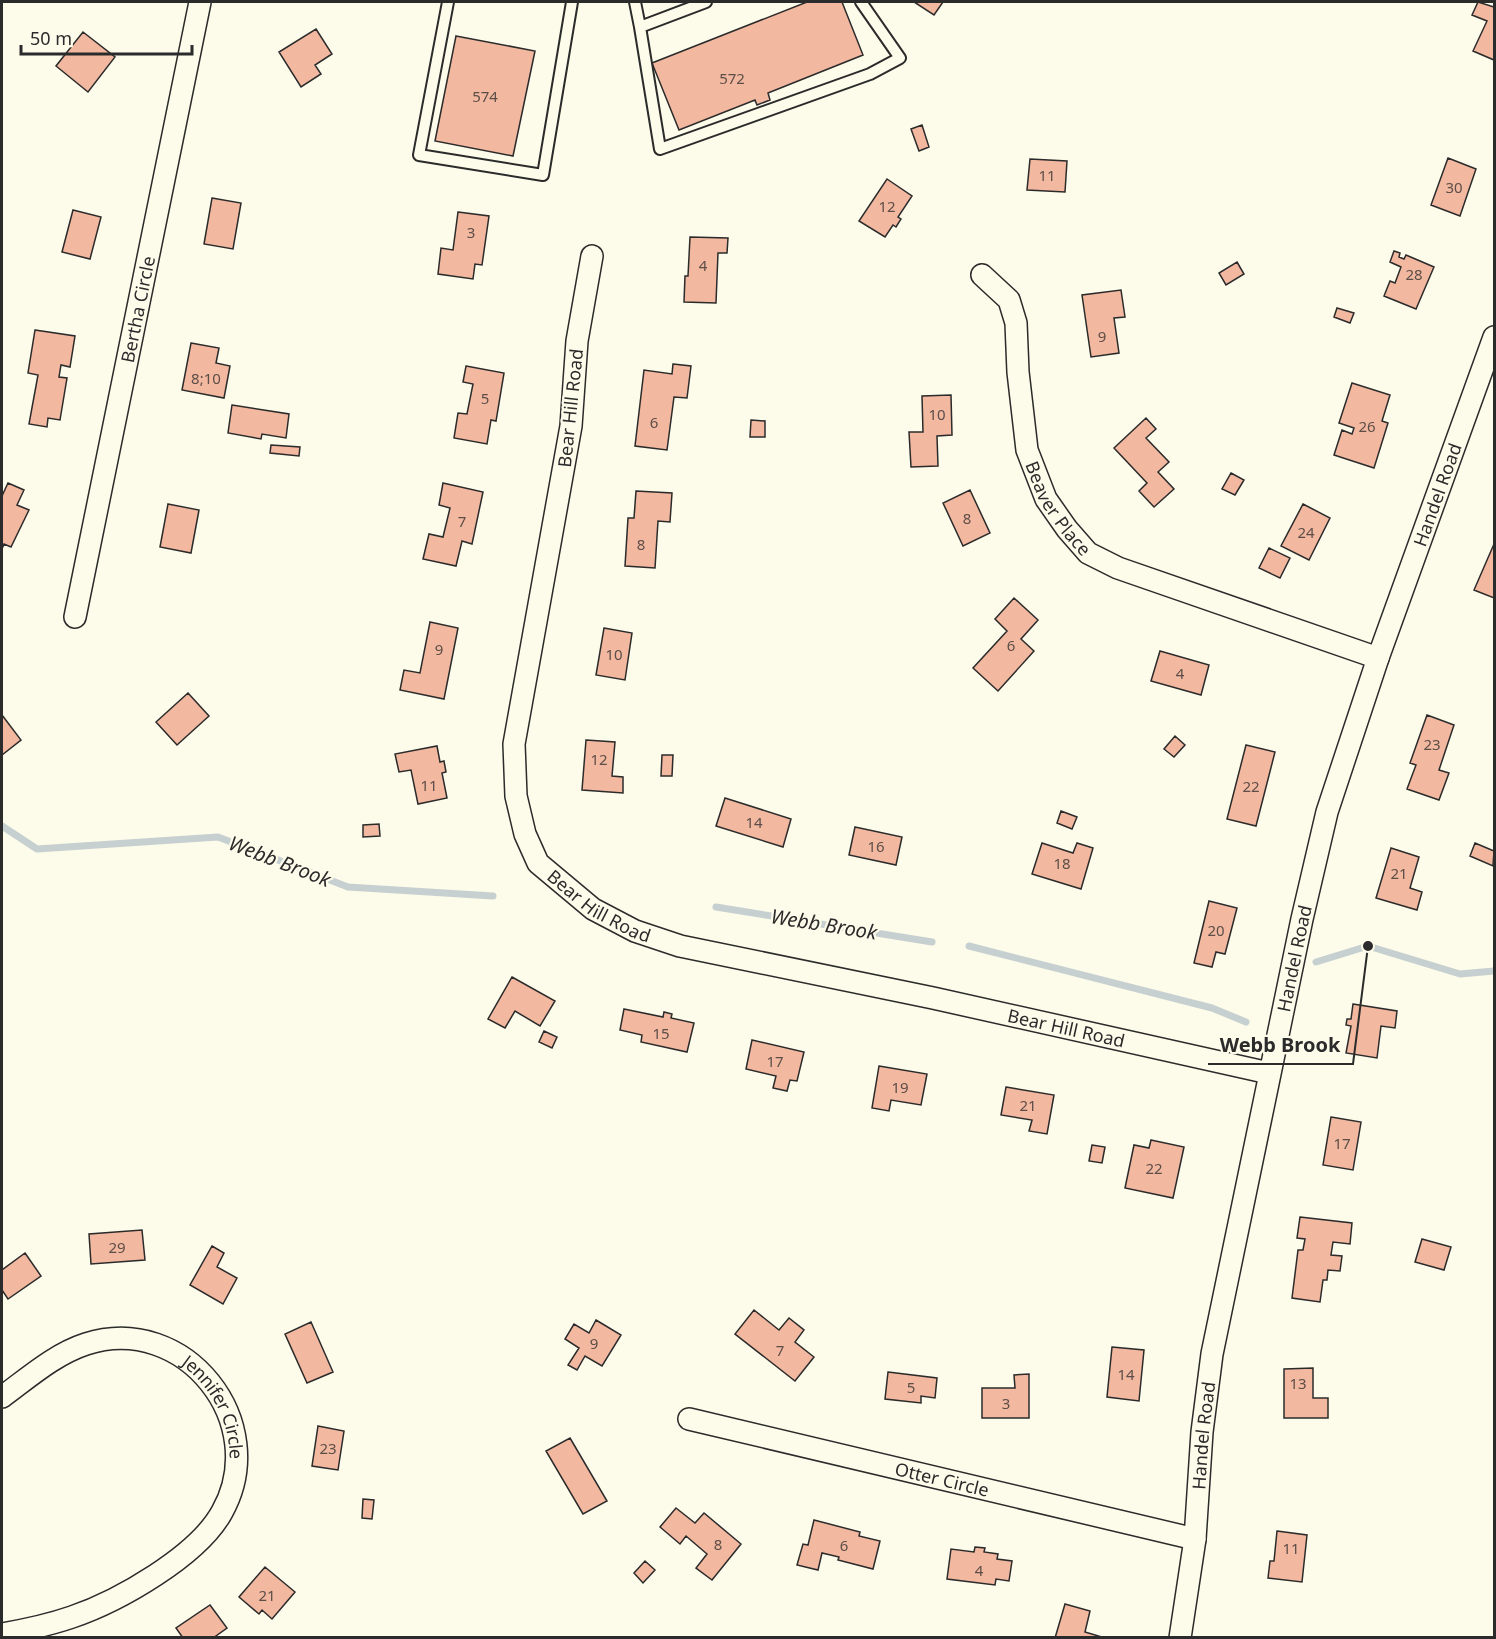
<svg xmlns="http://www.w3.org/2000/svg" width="1496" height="1639" viewBox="0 0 1496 1639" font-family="'Noto Sans',sans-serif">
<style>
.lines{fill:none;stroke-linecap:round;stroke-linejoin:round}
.stream{stroke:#c7d0d0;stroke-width:7}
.building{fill:#f2b8a0;stroke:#2b2b2b;stroke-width:1.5}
.lane-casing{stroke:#2b2b2b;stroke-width:14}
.street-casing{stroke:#2b2b2b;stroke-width:24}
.lane{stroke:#fdfbea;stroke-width:10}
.street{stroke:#fdfbea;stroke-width:21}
.labels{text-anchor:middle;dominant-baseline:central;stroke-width:4.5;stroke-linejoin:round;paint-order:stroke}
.number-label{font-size:15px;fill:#5d4e48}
.street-label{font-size:18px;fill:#2b2b2b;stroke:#fdfbea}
.water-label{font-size:20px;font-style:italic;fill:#2b2b2b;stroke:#fdfbea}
.leader{fill:none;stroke:#2b2b2b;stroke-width:2}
.callout-dot{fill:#2b2b2b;stroke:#fdfbea;stroke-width:2}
.callout-label{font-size:20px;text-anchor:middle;font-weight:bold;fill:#2b2b2b;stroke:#fdfbea;stroke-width:4.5;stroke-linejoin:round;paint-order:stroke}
</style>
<rect width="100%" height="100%" fill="#fdfbea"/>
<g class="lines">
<!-- stream -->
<path class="stream" d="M2,826L37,849L218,837L348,887L493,896
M716,907L932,942
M969,946L1212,1008L1246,1022
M1316,962L1368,946L1460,974L1494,971"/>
</g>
<!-- building -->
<path class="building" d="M807,2H842L863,55L768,93L770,100L757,105L755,100L679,130L652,63Z
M914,2H943L934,15Z
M1478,2L1494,7V60L1473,51L1487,21L1472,15Z
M316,29L332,54L315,65L321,74L301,87L279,52Z
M83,32L115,57L88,92L56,66Z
M456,36L535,51L513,156L435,141Z
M922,125L929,147L919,151L911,129Z
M1448,158L1476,169L1460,216L1431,205Z
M1030,159L1067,161L1065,192L1027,190Z
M887,179L912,196L898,217L901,219L896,227L893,225L885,237L859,221Z
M212,198L241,203L233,249L204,244Z
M73,210L101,217L90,259L62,252Z
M458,212L489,216L482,265L475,264L473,279L438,274L441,248L453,250Z
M690,237L728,238L727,253H718L716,303L684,302L685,276H688Z
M1394,251L1400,253L1399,257L1404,259L1406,255L1434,267L1416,309L1384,296L1390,281L1395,283L1401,267L1390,262Z
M1237,262L1244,274L1226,285L1219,273Z
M1121,290L1125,317L1114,318L1119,353L1091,357L1082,295Z
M1337,308L1354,313L1350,323L1334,317Z
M35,330L75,336L70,367L61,365L59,377L67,378L60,420L48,418L47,427L29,424L38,375L28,373Z
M191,343L219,348L216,363L230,366L224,398L182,390Z
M673,364L691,366L687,398L674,397L667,450L635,446L644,370L672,374Z
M466,366L504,373L496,421L491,420L487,444L454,438L458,413L467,414L473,384L463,382Z
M1352,383L1390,395L1382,421L1388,423L1374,468L1334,455L1342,430L1352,434L1354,428L1339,423Z
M951,395L952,435L937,436L938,466L911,467L909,432H923L922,396Z
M232,405L289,414L286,438L262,434L261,439L228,433Z
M1146,418L1156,429L1146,438L1169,462L1158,472L1174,489L1154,507L1139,491L1147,483L1114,448Z
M751,420L765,421V437H750Z
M271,445L300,447L299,456L270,453Z
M1231,473L1244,480L1235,495L1222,489Z
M8,483L24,490L17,505L29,510L11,547L4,544L2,549V496Z
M443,483L483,492L472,544L462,541L456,566L423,559L429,534L443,537L450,508L439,505Z
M970,490L990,533L963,546L943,503Z
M636,491L672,493L670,522L658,521L655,568L625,566L628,518H634Z
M168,504L199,510L191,553L160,547Z
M1303,504L1330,518L1309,560L1281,546Z
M1494,544V598L1474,590Z
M1269,548L1290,558L1280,578L1259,568Z
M1014,598L1038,620L1021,639L1034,651L998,691L973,668L1007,631L995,619Z
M430,622L458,628L444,699L400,690L404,670L420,673Z
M604,628L632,633L625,680L596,675Z
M1160,651L1209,665L1201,695L1151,681Z
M188,693L209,716L177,745L156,722Z
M2,715L21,740L2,755Z
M1427,715L1454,725L1439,770L1449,773L1439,800L1407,789L1416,765L1410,763Z
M1175,736L1185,745L1174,757L1164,749Z
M586,740L615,742L612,776L623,777V793L582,790Z
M1246,745L1275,752L1256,826L1227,819Z
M437,746L440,762L444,761L446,772L442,773L447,798L418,804L411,770L399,772L395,754Z
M662,755H673L672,776H661Z
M725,798L791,819L783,847L716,826Z
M1061,811L1077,817L1072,829L1057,823Z
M379,824L380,836L363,837V825Z
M855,827L902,837L896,865L849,855Z
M1042,843L1073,853L1077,843L1093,848L1081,889L1032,874Z
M1475,843L1494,851L1493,866L1470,856Z
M1391,848L1419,857L1410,888L1422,892L1417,910L1376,898Z
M1209,901L1237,908L1225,954L1216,952L1212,967L1194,963Z
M512,977L555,1001L540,1026L515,1011L505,1028L488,1019Z
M1353,1004L1397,1011L1395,1028L1381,1026L1377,1058L1346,1053L1351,1026L1346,1025L1347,1019H1351Z
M624,1009L663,1017L664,1012L672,1014L671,1018L694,1023L687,1052L641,1042L642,1035L620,1030Z
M544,1031L557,1037L552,1048L539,1042Z
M752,1040L804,1052L797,1081L790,1080L787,1091L773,1088L776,1076L746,1069Z
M879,1066L927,1074L921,1105L891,1100L889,1111L872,1108Z
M1006,1087L1054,1095L1047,1134L1029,1131L1032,1120L1001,1115Z
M1331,1117L1361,1122L1353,1170L1323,1165Z
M1151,1140L1184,1147L1173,1198L1125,1188L1134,1145L1149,1148Z
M1092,1145L1105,1147L1102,1163L1089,1161Z
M1300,1217L1352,1223L1350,1244L1333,1242L1331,1255L1342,1256L1340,1271L1328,1270L1327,1280H1323L1320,1302L1292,1298L1298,1250H1303L1305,1239L1297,1238Z
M142,1230L145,1260L91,1264L89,1234Z
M1422,1239L1451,1247L1444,1270L1415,1262Z
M212,1246L224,1253L217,1267L237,1278L223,1304L190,1285Z
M25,1253L41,1276L8,1299L2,1290V1270Z
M754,1310L779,1330L789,1318L804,1330L795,1342L814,1357L795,1381L735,1334Z
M596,1320L621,1335L602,1366L585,1356L577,1370L568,1365L579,1348L565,1339L574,1324L589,1333Z
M311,1322L333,1372L307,1383L285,1334Z
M1112,1347L1144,1350L1139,1401L1107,1397Z
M1313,1368V1398H1328V1418H1284V1369Z
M888,1372L937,1378L935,1398L921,1396V1403L885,1399Z
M1029,1374V1418H982V1388H1015L1014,1375Z
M318,1426L344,1431L338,1470L312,1466Z
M570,1438L607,1501L583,1514L546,1451Z
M363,1499L374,1500L372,1519L362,1518Z
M676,1508L695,1523L704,1513L741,1544L712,1580L696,1568L707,1554L686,1536L680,1544L660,1527Z
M814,1520L860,1532L859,1536L880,1541L873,1569L838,1560L839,1557L822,1553L818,1570L797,1565L803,1544L808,1545Z
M1277,1531L1307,1535L1302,1582L1268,1578L1270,1561H1274Z
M975,1547L985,1548L984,1552L998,1554L997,1559L1012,1561L1009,1581L996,1579L995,1585L947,1579L951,1549L974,1552Z
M645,1561L655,1570L643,1583L634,1573Z
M265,1567L295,1592L272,1619L262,1610L259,1614L239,1597Z
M1065,1604L1090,1611L1085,1632L1105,1638H1055Z
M210,1605L227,1628L213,1638H183L176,1628Z"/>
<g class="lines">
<!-- lane casing -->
<g class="lane-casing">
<path id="lane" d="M448,2L419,155L543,175L572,2
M635,2L640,27L706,2
M640,27L660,149L870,74L900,58L861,2"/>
</g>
<!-- street casing -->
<g class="street-casing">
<g id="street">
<path id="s1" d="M592,256L577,341L571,426L514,744L516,796L525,834L538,863L593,909L635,931L680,946L933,998L1269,1073"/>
<path id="s2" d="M982,275L1009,300L1016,323L1018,372L1027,450L1046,499L1067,529L1088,553L1118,568L1378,658"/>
<path id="s3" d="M75,617L200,2"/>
<path id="s4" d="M2,1397C28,1378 55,1354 86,1344C185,1312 272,1423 222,1512C198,1556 119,1601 72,1617C49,1625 25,1630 2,1634"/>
<path id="s5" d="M689,1419L1195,1539"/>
<path id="s6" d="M1180,1638L1195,1539L1202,1432L1212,1354L1302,919L1327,812L1378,658L1494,337"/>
</g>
</g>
<!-- lane -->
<use href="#lane" class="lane"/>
<!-- street -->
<use href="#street" class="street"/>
</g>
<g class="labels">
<!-- number labels -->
<g class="number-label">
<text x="732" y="78">572</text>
<text x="485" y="96">574</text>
<text x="1047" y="175">11</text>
<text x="1454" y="187">30</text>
<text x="887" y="206">12</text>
<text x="471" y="232">3</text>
<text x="703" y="265">4</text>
<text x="1414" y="274">28</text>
<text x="1102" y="336">9</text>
<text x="206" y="378">8;10</text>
<text x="485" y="398">5</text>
<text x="937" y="414">10</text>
<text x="654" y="422">6</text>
<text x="1367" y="426">26</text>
<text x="967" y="518">8</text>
<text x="462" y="521">7</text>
<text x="1306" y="532">24</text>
<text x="641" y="544">8</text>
<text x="1011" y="645">6</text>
<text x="439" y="649">9</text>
<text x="614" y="654">10</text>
<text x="1180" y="673">4</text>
<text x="1432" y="744">23</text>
<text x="599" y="759">12</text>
<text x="429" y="785">11</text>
<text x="1251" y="786">22</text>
<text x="754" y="822">14</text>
<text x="876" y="846">16</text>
<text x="1062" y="863">18</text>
<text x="1399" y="873">21</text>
<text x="1216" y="930">20</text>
<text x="661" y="1033">15</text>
<text x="775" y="1061">17</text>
<text x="900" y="1087">19</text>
<text x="1028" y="1105">21</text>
<text x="1342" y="1143">17</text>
<text x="1154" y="1168">22</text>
<text x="117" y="1247">29</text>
<text x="594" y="1343">9</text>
<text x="780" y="1350">7</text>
<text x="1126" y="1374">14</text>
<text x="1298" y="1383">13</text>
<text x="911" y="1387">5</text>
<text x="1006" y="1403">3</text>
<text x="328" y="1448">23</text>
<text x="718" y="1544">8</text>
<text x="844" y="1545">6</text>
<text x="1291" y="1548">11</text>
<text x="979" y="1570">4</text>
<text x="267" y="1595">21</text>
</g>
<!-- street labels -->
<g class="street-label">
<text stroke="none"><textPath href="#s3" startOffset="314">Bertha Circle</textPath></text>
<text transform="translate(570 408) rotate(-84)">Bear Hill Road</text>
<text stroke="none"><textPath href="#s6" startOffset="1176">Handel Road</textPath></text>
<text stroke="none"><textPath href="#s2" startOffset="255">Beaver Place</textPath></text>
<text stroke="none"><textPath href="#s1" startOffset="693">Bear Hill Road</textPath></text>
<text stroke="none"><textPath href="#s6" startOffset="690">Handel Road</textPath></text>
<text stroke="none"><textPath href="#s1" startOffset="1179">Bear Hill Road</textPath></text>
<text stroke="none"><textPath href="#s4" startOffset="262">Jennifer Circle</textPath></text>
<text stroke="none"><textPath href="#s6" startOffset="204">Handel Road</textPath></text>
<text stroke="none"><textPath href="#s5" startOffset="260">Otter Circle</textPath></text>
</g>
<!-- water labels -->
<g class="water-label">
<text transform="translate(280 861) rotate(21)">Webb Brook</text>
<text transform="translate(824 924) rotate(9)">Webb Brook</text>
</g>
</g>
<!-- callouts -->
<path class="leader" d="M1368 946L1353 1064H1208"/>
<circle class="callout-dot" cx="1368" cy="946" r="6"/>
<g class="callout-label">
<text x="1280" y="1052">Webb Brook</text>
</g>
<!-- border -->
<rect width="1496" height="1639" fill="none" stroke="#2b2b2b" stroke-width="6"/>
<!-- scale -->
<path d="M21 45v9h171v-9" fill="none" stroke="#2b2b2b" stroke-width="3"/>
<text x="30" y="45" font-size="18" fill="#2b2b2b" stroke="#fdfbea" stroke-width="4.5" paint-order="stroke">50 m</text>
</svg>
